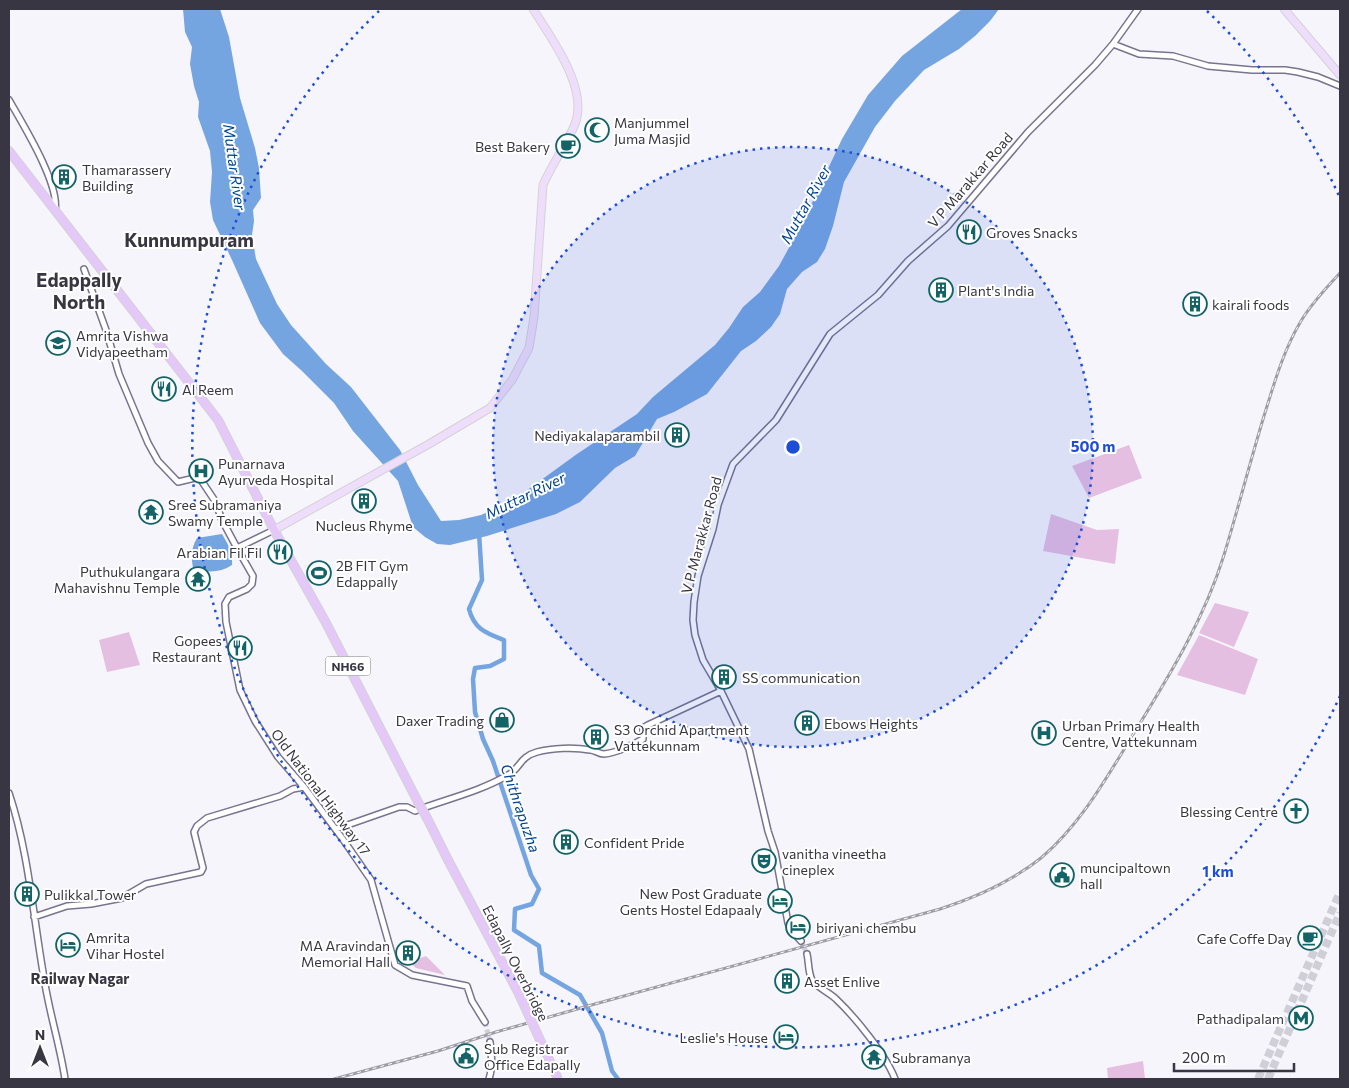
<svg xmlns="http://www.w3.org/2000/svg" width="1349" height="1088" viewBox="0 0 1349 1088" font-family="Commissioner,sans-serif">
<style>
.green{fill:#e5bfe1}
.water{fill:#75a5e1}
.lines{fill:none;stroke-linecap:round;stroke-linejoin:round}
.canal{stroke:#75a5e1;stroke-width:4.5}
.minor-tunnel{stroke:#d0cfd7;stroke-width:5;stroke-dasharray:5 2.5;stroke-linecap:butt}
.highway-tunnel{stroke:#d0cfd7;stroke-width:8;stroke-dasharray:8 4;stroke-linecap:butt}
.minor-casing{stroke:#78748f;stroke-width:8}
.major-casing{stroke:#d3d3d5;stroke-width:9}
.highway-casing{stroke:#d3d3d5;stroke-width:10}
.minor{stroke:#fff;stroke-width:5}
.major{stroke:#efdefb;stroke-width:7}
.highway{stroke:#e4c8f8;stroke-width:8}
.rail-casing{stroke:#9e9da6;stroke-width:3}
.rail{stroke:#fff;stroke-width:1;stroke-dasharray:4;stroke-linecap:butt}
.highway-bridge-casing{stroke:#d3d3d5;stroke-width:10;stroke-linecap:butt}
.highway-bridge{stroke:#e4c8f8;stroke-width:8}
.ring{fill:none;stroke:#1d4ed8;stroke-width:2.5;stroke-dasharray:2.5 5}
.labels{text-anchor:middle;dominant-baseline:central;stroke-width:4;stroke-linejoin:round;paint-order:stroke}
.shield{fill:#fff;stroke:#73727b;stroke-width:1}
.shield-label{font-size:12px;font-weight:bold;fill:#373642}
.poi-label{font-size:14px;fill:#373642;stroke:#fff;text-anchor:start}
.street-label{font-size:14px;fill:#373642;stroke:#fff}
.water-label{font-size:15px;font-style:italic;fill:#00448b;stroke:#fff}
.neighbourhood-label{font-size:15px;font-weight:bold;fill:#373642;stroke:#fff}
.district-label{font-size:19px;font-weight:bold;fill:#373642;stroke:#fff}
.centre{fill:#1d4ed8;stroke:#fff;stroke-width:2.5}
.ring-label{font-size:15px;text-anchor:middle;font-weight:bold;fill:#1d4ed8;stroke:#fff;stroke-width:4;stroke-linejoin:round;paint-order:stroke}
</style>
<rect width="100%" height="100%" fill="#f6f5fc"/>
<!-- green -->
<path class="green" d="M1129,445L1142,478L1089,498L1072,466Z
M1051,514L1097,530L1119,529L1115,564L1043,551Z
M1215,603L1249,612L1234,647L1199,633Z
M129,632L140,665L107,672L99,640Z
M1199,635L1258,659L1245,695L1177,675Z
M426,956L445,975L416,968L409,962Z
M1143,1061L1145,1079H1108L1107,1068Z"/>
<!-- water -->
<path class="water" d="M183,9H220L229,37L240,98L255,148L259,168L261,198L253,210L254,221L252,235L256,259L277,304L291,325L326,364L351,387L400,450L418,485L441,521L459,520L481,515L505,504L526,491L577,454L637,414L653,397L715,345L729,328L743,307L760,292L779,266L803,222L842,139L868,95L902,56L962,9H999L990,21L975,36L959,49L924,70L895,101L875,127L844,182L833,226L825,249L817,262L802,272L787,289L780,314L771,327L756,341L741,351L707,394L674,412L657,419L635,456L615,468L580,502L556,514L487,536L450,545L437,544L425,537L413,527L398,481L353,431L334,403L302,371L283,354L260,323L232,260L213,220L210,202L212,172L210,151L198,117L199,102L194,86L190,64L192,47L185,32Z
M222,534C228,544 233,553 232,565C220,573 206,573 193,568C191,557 191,548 197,538Z"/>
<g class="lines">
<!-- canal -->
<path class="canal" d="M479,533L482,580L469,609C474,629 486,633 504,640V659L490,666L475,668L473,679L475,712L483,739L493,761L531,875L539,889L532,904L515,909L514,930L539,946L542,973L580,995L602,1033L612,1071L618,1079"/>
<!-- minor-tunnel -->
<path class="minor-tunnel" d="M801,941L807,954
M485,1022L490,1042"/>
<!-- highway-tunnel -->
<path class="highway-tunnel" d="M1258,1079L1340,892
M1268,1079L1340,913"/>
<!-- minor casing -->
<g class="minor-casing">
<path id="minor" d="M1113,44L1139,54L1173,56L1208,66L1252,70H1285L1298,72L1318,77L1340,86
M9,100C22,123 60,184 55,210
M84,269L106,330L119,374L148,443L158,461L178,482L199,477L215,501L222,520L237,548
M274,530L237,548L253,576L252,584L247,589L229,597L225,604L226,622L240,690L255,721L278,757L304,787L342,838L371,880L395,965L412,975L467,986L472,1001L485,1022
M9,793C29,853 33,916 44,978C49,1012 60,1045 65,1079
M336,829L399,807H407L415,811C446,799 479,792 508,775C521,768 519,757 537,752C552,748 574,747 590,750C595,750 598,754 604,754C616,753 633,745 643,739V728L648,725L721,691
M34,917L67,906L91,904L122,898L146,884L201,872L203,868L194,832L197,826L207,818L280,796L293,789L304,787
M801,941L791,930L788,923L775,852L768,831L749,749L720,689L703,660L695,635L693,620L694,602L698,576L713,529L718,505L733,464L776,420L830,334L878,295L908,261L948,226L1028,132L1095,65L1113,44L1138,9
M807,954C809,963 808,972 812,980C815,986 830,993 836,999C855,1017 886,1055 895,1079
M489,1079C493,1067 492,1055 490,1042"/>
</g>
<!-- major casing -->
<g class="major-casing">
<path id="major" d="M1284,9L1340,75
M274,530L429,444L490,408L512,380L529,348L534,317L543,185C552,164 567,144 575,124C589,88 551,38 533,9"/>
</g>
<!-- highway casing -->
<g class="highway-casing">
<path id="highway" d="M9,151L218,420L274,530L325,621L419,804
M427,818L448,860"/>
</g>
<!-- minor -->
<use href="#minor" class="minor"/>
<!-- major -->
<use href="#major" class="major"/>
<!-- highway -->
<use href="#highway" class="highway"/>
<!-- rail casing -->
<g class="rail-casing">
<path id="rail" d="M334,1079L438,1051L496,1032L595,1004L940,909C977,897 1011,882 1041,858C1081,824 1107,777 1134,733C1169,676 1204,620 1224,555C1238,509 1250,462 1264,416C1274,384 1283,351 1301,321C1311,304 1326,288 1340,273"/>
</g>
<!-- rail -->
<use href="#rail" class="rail"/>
<!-- highway-bridge casing -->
<g class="highway-bridge-casing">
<path id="highway-bridge" d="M419,804L427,818
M448,860L518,992L558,1079"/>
</g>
<!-- highway-bridge -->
<use href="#highway-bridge" class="highway-bridge"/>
</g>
<!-- distance rings -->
<circle cx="793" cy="447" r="300" fill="#1d4ed8" fill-opacity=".12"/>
<g class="ring">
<circle cx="793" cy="447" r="300"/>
<path d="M1340 696A601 601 0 1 1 379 11M1207 11A601 601 0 0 1 1340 198"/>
</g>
<!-- icons -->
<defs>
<g id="mosque-ring" transform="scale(1.25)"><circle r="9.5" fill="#fff" stroke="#136367" stroke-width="1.5"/><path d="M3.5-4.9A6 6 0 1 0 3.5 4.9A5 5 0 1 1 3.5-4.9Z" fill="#136367"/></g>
<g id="cafe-ring" transform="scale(1.25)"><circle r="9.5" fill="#fff" stroke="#136367" stroke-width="1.5"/><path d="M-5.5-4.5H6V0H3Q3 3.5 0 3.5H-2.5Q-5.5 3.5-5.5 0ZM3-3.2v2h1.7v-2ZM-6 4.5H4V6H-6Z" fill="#136367"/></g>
<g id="building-ring" transform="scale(1.25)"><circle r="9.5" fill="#fff" stroke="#136367" stroke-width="1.5"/><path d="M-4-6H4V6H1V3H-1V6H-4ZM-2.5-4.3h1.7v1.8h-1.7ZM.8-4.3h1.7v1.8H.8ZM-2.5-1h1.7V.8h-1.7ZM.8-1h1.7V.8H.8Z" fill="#136367"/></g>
<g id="restaurant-ring" transform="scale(1.25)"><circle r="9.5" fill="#fff" stroke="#136367" stroke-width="1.5"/><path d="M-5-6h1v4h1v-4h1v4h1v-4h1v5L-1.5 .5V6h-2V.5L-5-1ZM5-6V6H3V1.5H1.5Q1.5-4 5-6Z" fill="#136367"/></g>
<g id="university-ring" transform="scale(1.25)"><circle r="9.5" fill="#fff" stroke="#136367" stroke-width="1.5"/><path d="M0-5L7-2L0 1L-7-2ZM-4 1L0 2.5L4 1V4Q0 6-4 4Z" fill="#136367"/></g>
<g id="hospital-ring" transform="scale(1.25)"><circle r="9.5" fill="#fff" stroke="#136367" stroke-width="1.5"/><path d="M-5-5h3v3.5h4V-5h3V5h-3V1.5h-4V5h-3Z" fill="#136367"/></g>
<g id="temple-ring" transform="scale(1.25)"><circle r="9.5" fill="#fff" stroke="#136367" stroke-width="1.5"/><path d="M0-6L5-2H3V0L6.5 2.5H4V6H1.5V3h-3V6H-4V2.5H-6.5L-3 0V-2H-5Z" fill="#136367"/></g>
<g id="stadium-ring" transform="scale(1.25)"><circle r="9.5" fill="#fff" stroke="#136367" stroke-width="1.5"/><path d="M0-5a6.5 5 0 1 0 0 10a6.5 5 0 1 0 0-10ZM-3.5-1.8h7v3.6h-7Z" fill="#136367"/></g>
<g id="shop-ring" transform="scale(1.25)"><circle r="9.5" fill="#fff" stroke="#136367" stroke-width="1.5"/><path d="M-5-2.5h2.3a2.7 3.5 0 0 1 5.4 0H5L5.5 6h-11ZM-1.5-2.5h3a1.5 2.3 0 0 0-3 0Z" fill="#136367"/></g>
<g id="church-ring" transform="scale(1.25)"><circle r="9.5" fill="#fff" stroke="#136367" stroke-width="1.5"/><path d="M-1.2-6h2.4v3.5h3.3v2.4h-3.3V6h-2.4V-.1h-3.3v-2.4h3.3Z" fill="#136367"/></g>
<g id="theatre-ring" transform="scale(1.25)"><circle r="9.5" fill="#fff" stroke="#136367" stroke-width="1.5"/><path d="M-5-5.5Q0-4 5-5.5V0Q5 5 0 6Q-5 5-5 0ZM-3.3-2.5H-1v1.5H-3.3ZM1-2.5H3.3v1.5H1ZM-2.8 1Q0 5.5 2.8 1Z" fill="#136367"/></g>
<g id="civic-ring" transform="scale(1.25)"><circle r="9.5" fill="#fff" stroke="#136367" stroke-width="1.5"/><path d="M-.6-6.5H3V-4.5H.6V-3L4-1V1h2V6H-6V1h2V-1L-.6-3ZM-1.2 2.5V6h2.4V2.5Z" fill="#136367"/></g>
<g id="hotel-ring" transform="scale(1.25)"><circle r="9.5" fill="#fff" stroke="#136367" stroke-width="1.5"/><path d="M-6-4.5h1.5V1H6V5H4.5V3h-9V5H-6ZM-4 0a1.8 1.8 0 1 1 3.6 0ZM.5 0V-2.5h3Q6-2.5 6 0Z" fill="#136367"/></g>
<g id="metro-ring" transform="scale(1.25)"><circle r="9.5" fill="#fff" stroke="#136367" stroke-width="1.5"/><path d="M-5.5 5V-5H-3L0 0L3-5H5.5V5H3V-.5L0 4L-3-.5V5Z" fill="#136367"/></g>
</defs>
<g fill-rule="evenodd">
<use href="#mosque-ring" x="597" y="130"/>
<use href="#cafe-ring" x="568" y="146"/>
<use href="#building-ring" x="64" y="177"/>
<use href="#restaurant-ring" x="969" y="232"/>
<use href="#building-ring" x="941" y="290"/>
<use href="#building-ring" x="1195" y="304"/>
<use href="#university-ring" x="58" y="343"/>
<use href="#restaurant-ring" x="164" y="389"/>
<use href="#building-ring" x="677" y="435"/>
<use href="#hospital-ring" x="201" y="471"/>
<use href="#building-ring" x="364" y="501"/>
<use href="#temple-ring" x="151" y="512"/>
<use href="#restaurant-ring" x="280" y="552"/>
<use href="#stadium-ring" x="319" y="573"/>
<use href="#temple-ring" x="198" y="579"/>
<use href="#restaurant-ring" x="240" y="648"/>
<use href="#building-ring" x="724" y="677"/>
<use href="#shop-ring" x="502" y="720"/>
<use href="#building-ring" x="807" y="723"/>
<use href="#hospital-ring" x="1044" y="733"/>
<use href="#building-ring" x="596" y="737"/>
<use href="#church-ring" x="1296" y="811"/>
<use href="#building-ring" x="566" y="842"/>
<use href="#theatre-ring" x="764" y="861"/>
<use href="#civic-ring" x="1062" y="875"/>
<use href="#building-ring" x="27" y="894"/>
<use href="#hotel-ring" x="780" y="901"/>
<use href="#hotel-ring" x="798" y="927"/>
<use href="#cafe-ring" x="1310" y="938"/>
<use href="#hotel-ring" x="68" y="945"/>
<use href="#building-ring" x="408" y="953"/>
<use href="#building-ring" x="787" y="981"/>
<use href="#metro-ring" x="1301" y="1018"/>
<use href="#hotel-ring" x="786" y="1037"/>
<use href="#civic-ring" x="466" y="1056"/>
<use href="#temple-ring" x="874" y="1057"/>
</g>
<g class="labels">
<!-- shield labels -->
<rect class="shield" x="325.5" y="656.5" width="45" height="19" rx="4"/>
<g class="shield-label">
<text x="348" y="666">NH66</text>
</g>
<!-- poi labels -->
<g class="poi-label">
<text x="614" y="122">Manjummel<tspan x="614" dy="16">Juma Masjid</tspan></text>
<text x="550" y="146" text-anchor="end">Best Bakery</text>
<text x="82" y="169">Thamarassery<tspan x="82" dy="16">Building</tspan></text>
<text x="986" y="232">Groves Snacks</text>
<text x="958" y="290">Plant's India</text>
<text x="1212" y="304">kairali foods</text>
<text x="76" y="335">Amrita Vishwa<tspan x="76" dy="16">Vidyapeetham</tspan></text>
<text x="182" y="389">Al Reem</text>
<text x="660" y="435" text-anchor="end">Nediyakalaparambil</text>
<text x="218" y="463">Punarnava<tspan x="218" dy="16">Ayurveda Hospital</tspan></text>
<text x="168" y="504">Sree Subramaniya<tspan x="168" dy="16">Swamy Temple</tspan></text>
<text x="364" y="525" text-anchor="middle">Nucleus Rhyme</text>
<text x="262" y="552" text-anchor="end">Arabian Fil Fil</text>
<text x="336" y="565">2B FIT Gym<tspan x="336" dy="16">Edappally</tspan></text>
<text x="180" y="571" text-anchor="end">Puthukulangara<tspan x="180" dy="16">Mahavishnu Temple</tspan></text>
<text x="222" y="640" text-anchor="end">Gopees<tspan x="222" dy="16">Restaurant</tspan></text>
<text x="742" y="677">SS communication</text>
<text x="484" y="720" text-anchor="end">Daxer Trading</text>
<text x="824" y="723">Ebows Heights</text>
<text x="1062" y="725">Urban Primary Health<tspan x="1062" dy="16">Centre, Vattekunnam</tspan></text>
<text x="614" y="729">S3 Orchid Apartment<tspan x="614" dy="16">Vattekunnam</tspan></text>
<text x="1278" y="811" text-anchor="end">Blessing Centre</text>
<text x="584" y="842">Confident Pride</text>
<text x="782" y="853">vanitha vineetha<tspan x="782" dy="16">cineplex</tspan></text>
<text x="1080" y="867">muncipaltown<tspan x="1080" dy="16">hall</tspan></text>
<text x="762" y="893" text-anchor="end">New Post Graduate<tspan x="762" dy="16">Gents Hostel Edapaaly</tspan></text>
<text x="44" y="894">Pulikkal Tower</text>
<text x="816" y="927">biriyani chembu</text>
<text x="86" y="937">Amrita<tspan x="86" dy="16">Vihar Hostel</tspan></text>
<text x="1292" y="938" text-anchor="end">Cafe Coffe Day</text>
<text x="390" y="945" text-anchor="end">MA Aravindan<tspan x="390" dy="16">Memorial Hall</tspan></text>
<text x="804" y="981">Asset Enlive</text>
<text x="1284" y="1018" text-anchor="end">Pathadipalam</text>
<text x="768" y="1037" text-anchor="end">Leslie's House</text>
<text x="484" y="1048">Sub Registrar<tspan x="484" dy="16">Office Edapally</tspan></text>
<text x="892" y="1057">Subramanya</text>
</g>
<!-- street labels -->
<g class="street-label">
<text transform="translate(970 180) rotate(-49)">V P Marakkar Road</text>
<text transform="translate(701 535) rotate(-75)">V P Marakkar Road</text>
<text transform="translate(321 792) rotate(53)">Old National Highway 17</text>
<text transform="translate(516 963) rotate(63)">Edapally Overbridge</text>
</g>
<!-- water labels -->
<g class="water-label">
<text transform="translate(235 167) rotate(82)">Muttar River</text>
<text transform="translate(805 204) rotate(-61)">Muttar River</text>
<text transform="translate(525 495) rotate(-26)">Muttar River</text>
<text transform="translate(521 808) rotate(71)">Chithrapuzha</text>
</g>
<!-- neighbourhood labels -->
<g class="neighbourhood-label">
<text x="80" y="978">Railway Nagar</text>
</g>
<!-- district labels -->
<g class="district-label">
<text x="189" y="239">Kunnumpuram</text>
<text x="79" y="279">Edappally<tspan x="79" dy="22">North</tspan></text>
</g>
</g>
<circle cx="793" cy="447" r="8" class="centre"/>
<g class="ring-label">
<text x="1093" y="452">500 m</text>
<text x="1218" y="877">1 km</text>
</g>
<!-- border -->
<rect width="1349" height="1088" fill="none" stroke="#373642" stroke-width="20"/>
<!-- north arrow -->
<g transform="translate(40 1048)" stroke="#ffffff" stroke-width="4" paint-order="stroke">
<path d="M0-4L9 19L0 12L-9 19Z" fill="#373642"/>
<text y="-8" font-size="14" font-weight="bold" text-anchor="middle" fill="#373642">N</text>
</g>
<!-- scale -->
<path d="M1174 1063v8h120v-8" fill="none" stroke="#373642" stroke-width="2.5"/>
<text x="1182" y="1063" font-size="15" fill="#373642" stroke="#ffffff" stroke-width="4" paint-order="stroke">200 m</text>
</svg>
